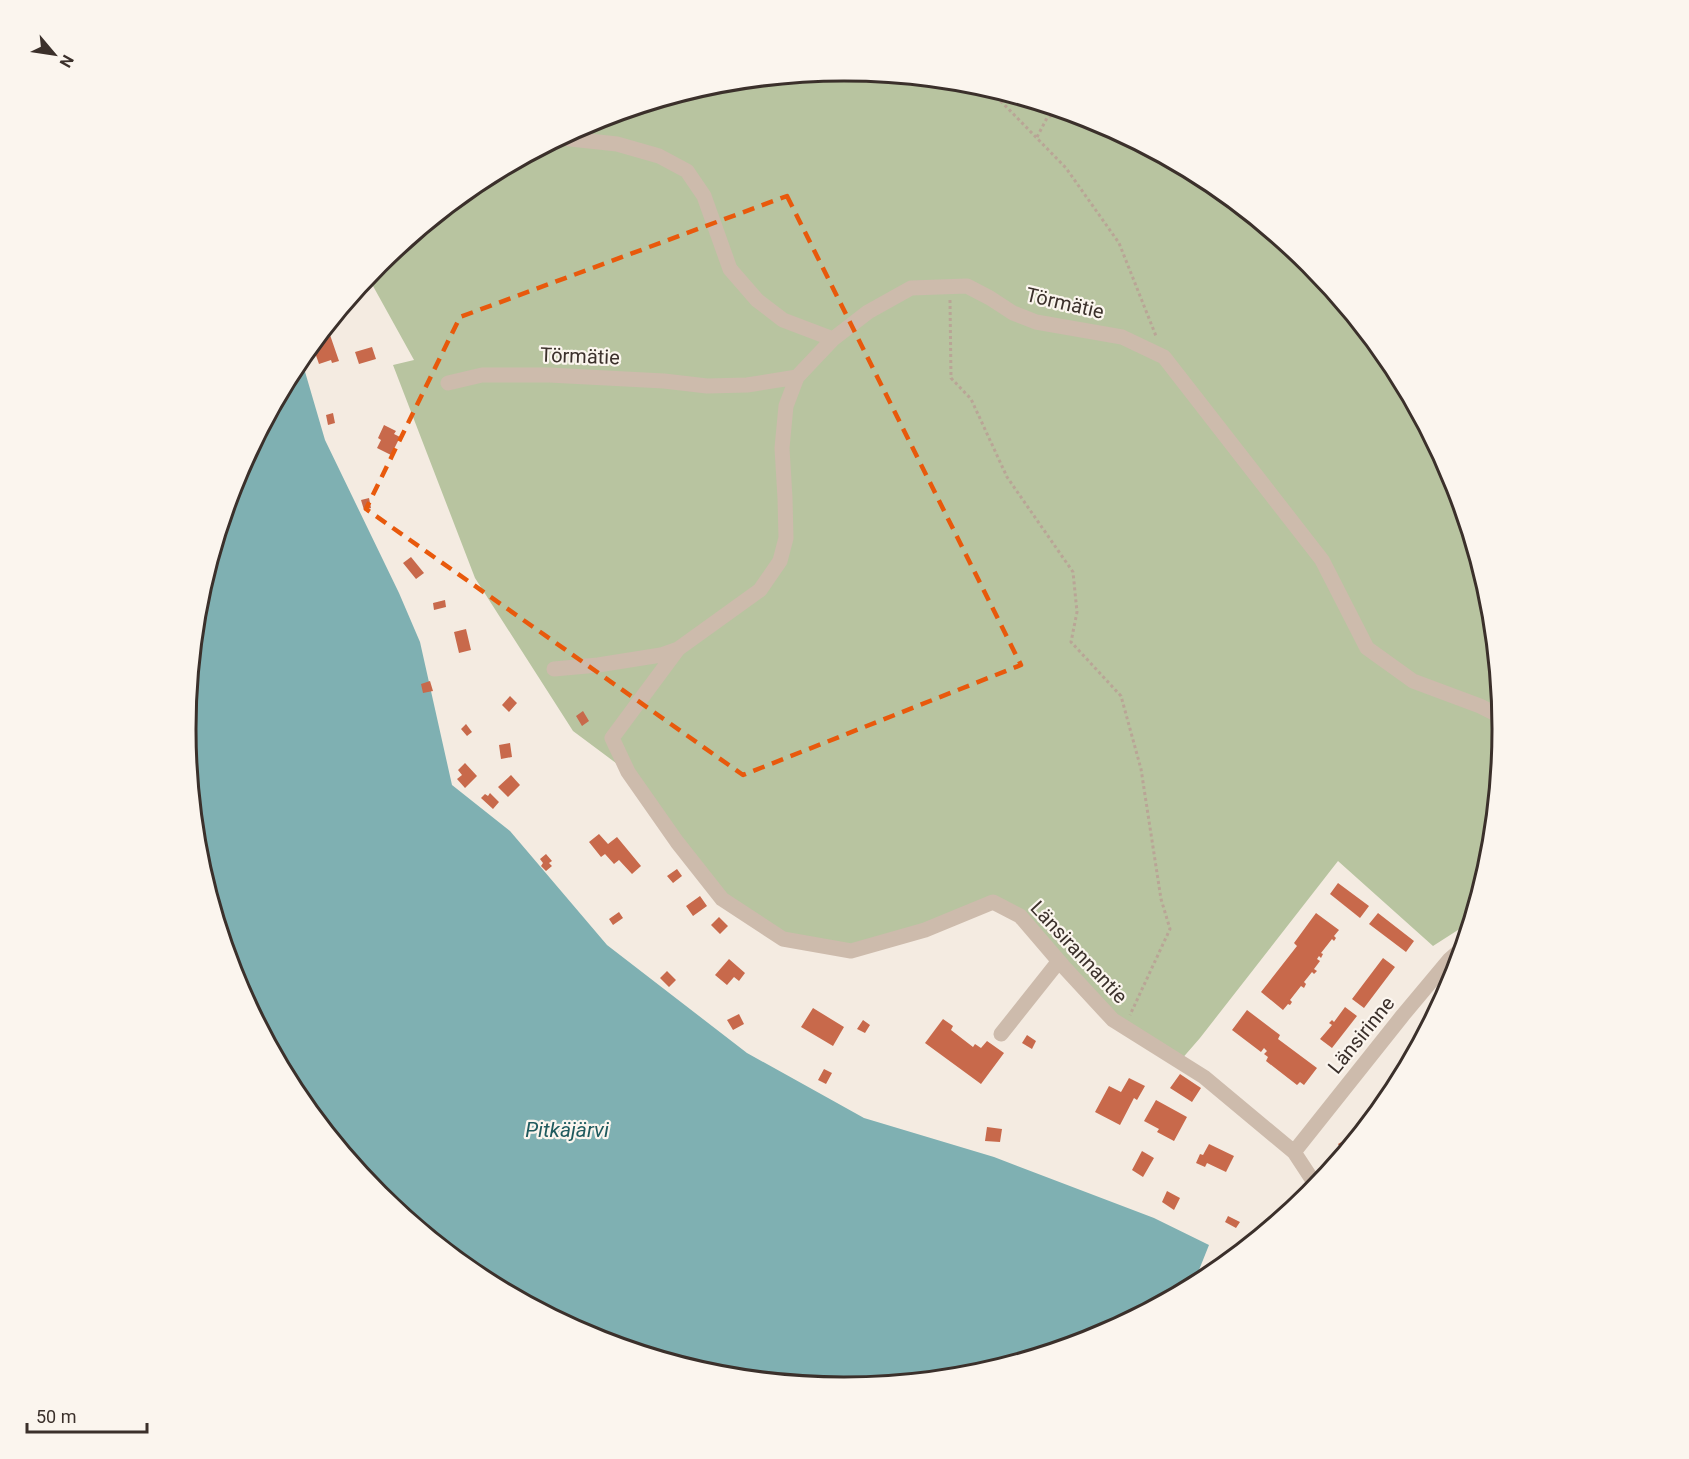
<svg xmlns="http://www.w3.org/2000/svg" width="1689" height="1459" viewBox="0 0 1689 1459" font-family="Roboto,sans-serif">
<style>
.green{fill:#b8c4a0}
.water{fill:#7fb0b2}
.building{fill:#c8694b}
.lines{fill:none;stroke-linecap:round;stroke-linejoin:round}
.path{stroke:#b9a596;stroke-width:3;stroke-dasharray:3 3;stroke-linecap:butt}
.minor{stroke:#cdbbac;stroke-width:15}
.marked{fill:none;stroke:#e8590c;stroke-width:4.5;stroke-dasharray:12 8;stroke-linejoin:round}
.labels{text-anchor:middle;dominant-baseline:central;stroke-width:4.5;stroke-linejoin:round;paint-order:stroke}
.street-label{font-size:20px;fill:#3b302b;stroke:#fbf5ee}
.water-label{font-size:21px;font-style:italic;fill:#1f5a5e;stroke:#fbf5ee}
.rim{fill:none;stroke:#3b302b;stroke-width:3}
</style>
<rect width="100%" height="100%" fill="#f4ebe1"/>
<!-- green -->
<path class="green" d="M845,71L973,83L1097,121L1211,182L1311,264L1393,364L1453,478L1491,601L1503,730L1491,858L1472,921L1433,946L1338,861L1200,1038L1180,1061L1125,1027L1020,916L993,902L851,951L783,939L722,899L628,772L573,731L475,578L393,365L414,360L368,277L379,263L479,181L593,121L716,83Z"/>
<!-- water -->
<path class="water" d="M301,358L325,440L399,593L420,642L452,785L510,831L607,945L747,1053L864,1118L994,1157L1154,1218L1209,1245L1199,1270L1213,1275L1096,1338L973,1376L844,1388L716,1376L592,1338L478,1277L378,1195L296,1095L236,981L198,858L186,729L198,601L236,477Z"/>
<!-- building -->
<path class="building" d="M329,332L339,361L332,363L331,360L319,364L312,344L319,336Z
M372,347L376,359L359,364L355,352Z
M333,413L335,423L328,425L326,415Z
M384,425L396,431L394,434L400,437L391,455L377,448L381,440L378,438Z
M369,498L371,508L364,510L361,500Z
M411,557L424,573L416,579L403,563Z
M445,600L446,607L434,610L433,603Z
M466,629L471,650L459,653L454,632Z
M430,681L433,691L423,693L421,684Z
M510,696L517,703L509,712L502,705Z
M583,711L589,721L582,726L576,716Z
M466,724L472,732L467,736L461,729Z
M510,743L512,757L501,759L499,745Z
M465,763L477,776L465,788L457,779L462,775L458,770Z
M511,775L520,785L508,797L498,787Z
M490,793L499,802L493,809L481,798L485,794L488,796Z
M599,834L608,844L617,837L641,866L632,874L619,860L614,864L605,854L601,857L589,842Z
M546,854L552,861L549,863L552,866L546,871L541,866L543,863L540,859Z
M677,869L682,876L673,883L667,876Z
M1338,883L1369,906L1360,918L1330,894Z
M700,896L707,906L693,916L686,906Z
M619,912L623,918L613,925L609,919Z
M1316,913L1339,930L1334,936L1336,938L1334,941L1332,939L1321,953L1323,954L1321,958L1319,956L1317,959L1320,961L1314,969L1317,971L1314,974L1312,972L1304,982L1306,984L1304,988L1301,986L1290,1000L1292,1002L1290,1005L1288,1004L1283,1010L1261,992L1297,946L1294,943Z
M1378,913L1414,941L1406,952L1369,924Z
M719,917L728,926L720,934L711,925Z
M1383,958L1395,967L1364,1008L1352,999Z
M729,959L745,973L739,981L734,977L727,985L715,975Z
M667,971L676,980L669,987L660,978Z
M1345,1007L1357,1016L1332,1048L1320,1039L1332,1025L1329,1023L1332,1020L1334,1022Z
M813,1008L844,1027L833,1046L801,1027Z
M1247,1010L1280,1035L1278,1039L1317,1068L1304,1085L1300,1082L1297,1085L1266,1061L1268,1057L1264,1054L1267,1051L1264,1048L1261,1052L1232,1030Z
M739,1014L744,1024L733,1030L727,1020Z
M943,1019L953,1026L951,1030L973,1047L975,1044L981,1048L987,1041L1004,1053L981,1084L925,1043Z
M863,1020L870,1025L865,1033L857,1029Z
M1027,1035L1036,1041L1032,1049L1022,1043Z
M1409,1065L1402,1078L1398,1071Z
M824,1069L832,1073L826,1084L818,1080Z
M1180,1074L1201,1088L1192,1102L1170,1088Z
M1129,1078L1145,1086L1137,1100L1134,1098L1120,1125L1095,1112L1109,1086L1121,1092Z
M1388,1095L1390,1098L1380,1111L1375,1103Z
M1156,1100L1187,1117L1174,1141L1157,1132L1159,1129L1144,1121Z
M987,1127L1002,1129L1000,1142L985,1141Z
M1361,1131L1362,1133L1344,1154L1338,1144Z
M1209,1144L1234,1156L1226,1172L1207,1163L1205,1167L1196,1163L1200,1154L1203,1155Z
M1142,1151L1154,1158L1143,1177L1132,1170Z
M1167,1191L1180,1198L1174,1210L1162,1202Z
M1228,1216L1240,1222L1236,1228L1225,1222Z"/>
<g class="lines">
<!-- path -->
<path class="path" d="M988,88L1066,168L1119,243L1156,336
M1037,137L1047,118L1060,110
M950,300L951,378L971,399L1007,477L1073,572L1077,612L1071,642L1121,696L1141,769L1161,899L1170,929L1130,1015"/>
<!-- minor -->
<path class="minor" d="M561,138L617,144L659,156L687,171L704,196L730,269L757,300L783,320L833,339
M448,383L482,375H549L664,381L707,386L747,385L797,377L833,339L868,312L911,288L967,286L990,298L1013,313L1036,322L1122,337L1164,357L1322,560L1367,648L1413,681L1480,706L1502,717
M678,649L612,738L628,772L677,842L722,899L783,939L851,951L925,930L993,902L1020,916L1063,966L1113,1020L1204,1077L1294,1152L1317,1187
M554,669L598,665L661,655L678,649L760,590L780,561L786,538L785,498L782,448L786,406L797,377
M1001,1034L1059,961
M1294,1152L1403,1015L1449,960L1464,947"/>
</g>
<!-- marked area -->
<path class="marked" d="M787,196L1021,665L743,775L366,509L460,317Z"/>
<g class="labels">
<!-- street labels -->
<g class="street-label">
<text transform="translate(1065 303) rotate(13)">Törmätie</text>
<text transform="translate(580 356) rotate(2)">Törmätie</text>
<text transform="translate(1079 952) rotate(47)">Länsirannantie</text>
<text transform="translate(1361 1035) rotate(-51)">Länsirinne</text>
</g>
<!-- water labels -->
<g class="water-label">
<text x="567" y="1130">Pitkäjärvi</text>
</g>
</g>
<!-- crop -->
<path d="M0 0H1689V1459H0ZM196 729a648 648 0 1 1 1296 0a648 648 0 1 1-1296 0Z" fill="#fbf5ee" fill-rule="evenodd"/>
<path class="rim" d="M196 729a648 648 0 1 1 1296 0a648 648 0 1 1-1296 0Z"/>
<!-- north arrow -->
<g transform="translate(54 54) rotate(119)" stroke="#fbf5ee" stroke-width="4.5" paint-order="stroke">
<path d="M0-4.5L10 22L0 15L-10 22Z" fill="#3b302b"/>
<text y="-9" font-size="16" font-weight="bold" text-anchor="middle" fill="#3b302b">N</text>
</g>
<!-- scale -->
<path d="M27 1423v9h120v-9" fill="none" stroke="#3b302b" stroke-width="3"/>
<text x="36" y="1423" font-size="18" fill="#3b302b" stroke="#fbf5ee" stroke-width="4.5" paint-order="stroke">50 m</text>
</svg>
